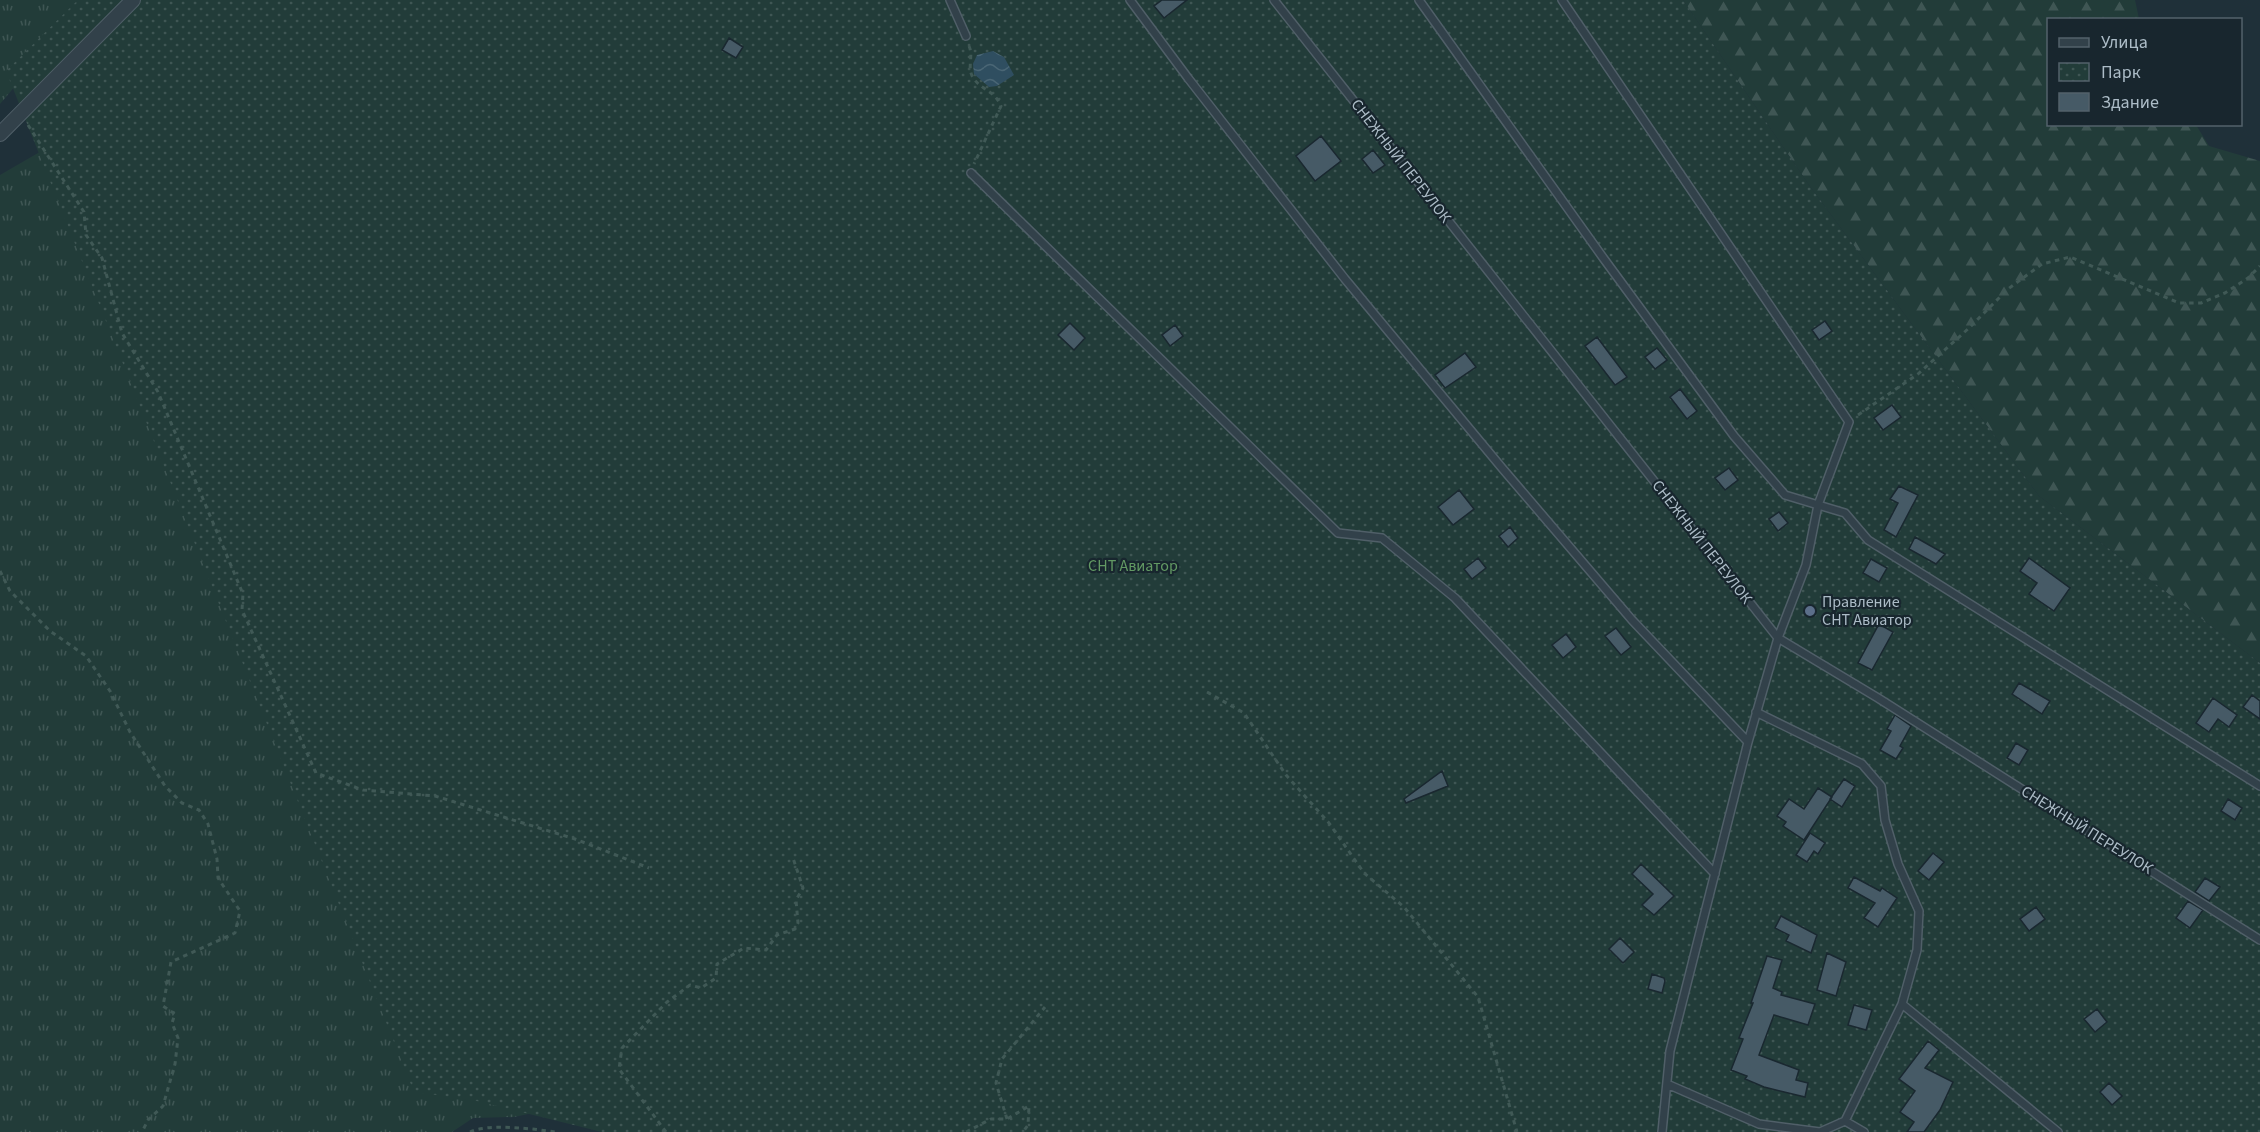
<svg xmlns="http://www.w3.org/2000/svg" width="2260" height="1132" viewBox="0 0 2260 1132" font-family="'Source Sans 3',sans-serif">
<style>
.grass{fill:url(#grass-tufts)}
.forest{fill:url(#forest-firs)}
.park{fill:url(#park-dots)}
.water{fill:url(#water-waves)}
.building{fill:#465a66;stroke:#1a2830;stroke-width:1.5}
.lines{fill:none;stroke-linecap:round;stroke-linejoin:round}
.lane-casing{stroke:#505f68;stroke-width:10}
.street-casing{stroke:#505f68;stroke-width:16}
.path{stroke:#405956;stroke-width:3;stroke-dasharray:4.5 4.5;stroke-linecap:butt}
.lane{stroke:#32414a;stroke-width:7}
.street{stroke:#32414a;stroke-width:14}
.service-dot{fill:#5c6f8a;stroke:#18262e;stroke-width:2}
.labels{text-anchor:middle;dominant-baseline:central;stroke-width:4.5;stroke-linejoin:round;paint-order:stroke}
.street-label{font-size:16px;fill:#acbcc7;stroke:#18262e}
.park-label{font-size:16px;fill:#629963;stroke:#18262e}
.poi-label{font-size:16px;fill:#acbcc7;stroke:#18262e;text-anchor:start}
</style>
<defs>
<pattern id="grass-tufts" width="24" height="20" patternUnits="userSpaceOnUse" patternTransform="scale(1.5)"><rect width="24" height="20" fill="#223c39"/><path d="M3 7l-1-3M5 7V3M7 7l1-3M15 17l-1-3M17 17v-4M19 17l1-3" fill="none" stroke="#3f5654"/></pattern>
<pattern id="forest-firs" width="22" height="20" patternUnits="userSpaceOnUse" patternTransform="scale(1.5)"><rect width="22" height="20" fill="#223c39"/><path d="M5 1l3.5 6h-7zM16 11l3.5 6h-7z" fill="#3f5654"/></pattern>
<pattern id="park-dots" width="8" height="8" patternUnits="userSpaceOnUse" patternTransform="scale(1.5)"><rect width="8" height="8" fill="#223c39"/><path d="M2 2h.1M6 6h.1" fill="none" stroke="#3f5654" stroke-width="1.8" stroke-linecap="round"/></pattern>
<pattern id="water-waves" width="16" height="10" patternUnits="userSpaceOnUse" patternTransform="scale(1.5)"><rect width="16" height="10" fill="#2f4e60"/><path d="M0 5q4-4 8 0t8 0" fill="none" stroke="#4a6675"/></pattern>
</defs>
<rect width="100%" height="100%" fill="#1f3039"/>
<!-- grass -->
<path class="grass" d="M0,0H93L72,19L0,104Z
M227,0L779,1132L552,1109L514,1117L473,1118L452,1132H0V175L64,138Z"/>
<!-- forest -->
<path class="forest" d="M1683,0H2135L2139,19L2048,20V124L2196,125L2209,146L2260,161V663L2039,496L1809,185Z"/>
<!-- park -->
<path class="park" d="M78,0H1683L1809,185L2039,496L2260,663V1132H602L473,1100L414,1092L6,71Z"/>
<!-- water -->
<path class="water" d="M993,51L1004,57L1014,75L997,86L989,87L974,74L973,64L977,55Z"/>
<!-- building -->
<path class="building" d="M1162,0H1187L1164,18L1154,6Z
M729,38L743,47L736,58L722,50Z
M1321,136L1341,161L1315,181L1296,156Z
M1373,150L1385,165L1373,173L1362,159Z
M1825,321L1832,331L1819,340L1812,330Z
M1070,323L1085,338L1074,350L1058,335Z
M1175,325L1183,336L1170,346L1162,335Z
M1597,337L1627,377L1615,385L1585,346Z
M1657,348L1667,360L1655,369L1645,357Z
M1465,353L1476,367L1445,388L1435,375Z
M1680,389L1697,411L1687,419L1670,397Z
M1892,405L1901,417L1883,430L1874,418Z
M1729,468L1738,480L1725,490L1715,478Z
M1899,486L1918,495L1896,537L1884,530L1898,503L1890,499Z
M1459,490L1474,509L1453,525L1438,507Z
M1779,512L1788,523L1778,531L1769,519Z
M1510,527L1518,538L1508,547L1499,536Z
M1915,537L1945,554L1936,564L1909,549Z
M1478,558L1486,568L1472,579L1464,569Z
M2029,558L2070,588L2054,611L2029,594L2037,583L2020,571Z
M1871,559L1887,568L1879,582L1863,573Z
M1879,624L1893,632L1872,670L1858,663Z
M1616,628L1631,647L1621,655L1605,636Z
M1566,634L1576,647L1563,658L1552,645Z
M2019,683L2050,701L2042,714L2012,694Z
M2252,695L2260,701V719L2243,707Z
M2213,698L2237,715L2229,727L2218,719L2209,732L2196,723Z
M1895,715L1911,726L1900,746L1903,748L1896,759L1880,750L1891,731L1887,729Z
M2016,743L2028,750L2019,765L2007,758Z
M1442,771L1448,786L1406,803L1404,799Z
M1844,779L1855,786L1842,807L1830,799Z
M1818,788L1832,797L1804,840L1783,826L1786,822L1777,816L1789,799L1804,809Z
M2228,799L2242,808L2235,820L2221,811Z
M1810,833L1825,843L1818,854L1814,851L1807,862L1796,855Z
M1933,853L1944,862L1929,880L1918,871Z
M1641,864L1674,896L1654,915L1642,905L1653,894L1632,874Z
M1854,877L1880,891L1882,888L1897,898L1878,927L1864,918L1875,903L1848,888Z
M2205,878L2220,887L2209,901L2195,892Z
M2188,901L2203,910L2190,928L2176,918Z
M2036,907L2045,919L2029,931L2020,919Z
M1781,916L1817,935L1811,953L1786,941L1789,935L1775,928Z
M1620,938L1634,952L1623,963L1609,949Z
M1827,953L1846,962L1836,996L1817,990Z
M1767,956L1782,960L1773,988L1782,992L1781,995L1815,1004L1808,1025L1774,1015L1759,1055L1799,1070L1796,1080L1808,1083L1805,1097L1764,1087L1745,1079L1747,1076L1731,1070L1743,1039L1739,1038L1753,1003H1751Z
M1652,974L1664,978L1665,981L1662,993L1648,989Z
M1854,1005L1872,1010L1866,1030L1848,1025Z
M2097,1009L2107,1022L2095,1032L2084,1019Z
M1928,1041L1939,1050L1925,1068L1953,1082L1940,1110L1924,1132H1907L1914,1122L1900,1112L1915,1091L1899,1079Z
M2109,1083L2122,1096L2112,1105L2100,1092Z"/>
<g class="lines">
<!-- lane casing -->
<g class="lane-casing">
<path id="lane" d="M950,0L966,36
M1130,0L1188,78L1345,279L1502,468L1632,620L1748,742
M1274,0L1778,638L1878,698L2260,940
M1419,0L1604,259L1734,436L1785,495L1845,513L1868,540L2260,786
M1562,0L1849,422L1818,505L1806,565L1778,638L1748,742L1670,1051L1662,1132
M971,173L1338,533L1382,538L1455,598L1715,874
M1756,712L1862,764L1881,786L1885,820L1898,864L1919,911L1917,950L1902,1004L2058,1132
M1667,1084L1759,1124L1820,1132L1845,1121
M1864,1132L1845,1121L1902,1004"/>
</g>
<!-- street casing -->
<g class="street-casing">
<path id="street" d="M0,134L133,0"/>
</g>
<!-- path -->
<path class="path" d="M969,46C974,57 966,69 974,79C983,91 994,90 1001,106L974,164
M28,125L84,212L86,235L102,258L122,333L158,392L243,594L242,610L316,773L363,790L435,796L575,839L649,868
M1858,415L1918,374L1969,328L2008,289L2042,264L2070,257L2179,303H2201L2225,293L2248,278L2260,266
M0,571L10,591L50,631L86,656L110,691L130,732L165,786L182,803L199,810L208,824L217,859L218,878L240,911L235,933L171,962L163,1006L175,1014L172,1023L178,1038L175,1064L163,1106L148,1120L142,1132
M1207,692L1244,713L1286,775L1329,823L1364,873L1404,907L1478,997L1517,1132
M1007,1119L996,1083L1002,1059L1045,1007
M470,1132C488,1123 535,1129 555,1132
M666,1132L619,1069L622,1048L667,1002L690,985L701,988L716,978L717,964L744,948L766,950L777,935L795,929L798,923L796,900L803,888L793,858
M966,1132L991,1119H1007L1029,1106L1028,1125L1023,1132"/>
<!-- lane -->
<use href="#lane" class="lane"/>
<!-- street -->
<use href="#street" class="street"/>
</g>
<!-- markers -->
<circle class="service-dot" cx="1810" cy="611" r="6"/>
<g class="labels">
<!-- street labels -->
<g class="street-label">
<text transform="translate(1401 161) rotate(52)">СНЕЖНЫЙ ПЕРЕУЛОК</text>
<text transform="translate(1702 542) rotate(52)">СНЕЖНЫЙ ПЕРЕУЛОК</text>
<text transform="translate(2087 830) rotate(32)">СНЕЖНЫЙ ПЕРЕУЛОК</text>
</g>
<!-- park labels -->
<g class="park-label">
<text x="1133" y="566">СНТ Авиатор</text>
</g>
<!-- poi labels -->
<g class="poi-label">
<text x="1822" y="602">Правление<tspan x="1822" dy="18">СНТ Авиатор</tspan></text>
</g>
</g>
<!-- legend -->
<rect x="2047" y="18" width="195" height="108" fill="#18262e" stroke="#53626b" stroke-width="1.5"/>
<rect x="2059" y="38" width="30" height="9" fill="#32414a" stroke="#53626b" stroke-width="1.5"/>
<text x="2101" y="48" font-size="18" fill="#acbcc7">Улица</text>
<rect x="2059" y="63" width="30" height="18" fill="url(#park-dots)" stroke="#53626b" stroke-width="1.5"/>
<text x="2101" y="78" font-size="18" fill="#acbcc7">Парк</text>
<rect x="2059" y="93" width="30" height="18" fill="#465a66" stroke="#53626b" stroke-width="1.5"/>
<text x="2101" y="108" font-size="18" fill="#acbcc7">Здание</text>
</svg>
